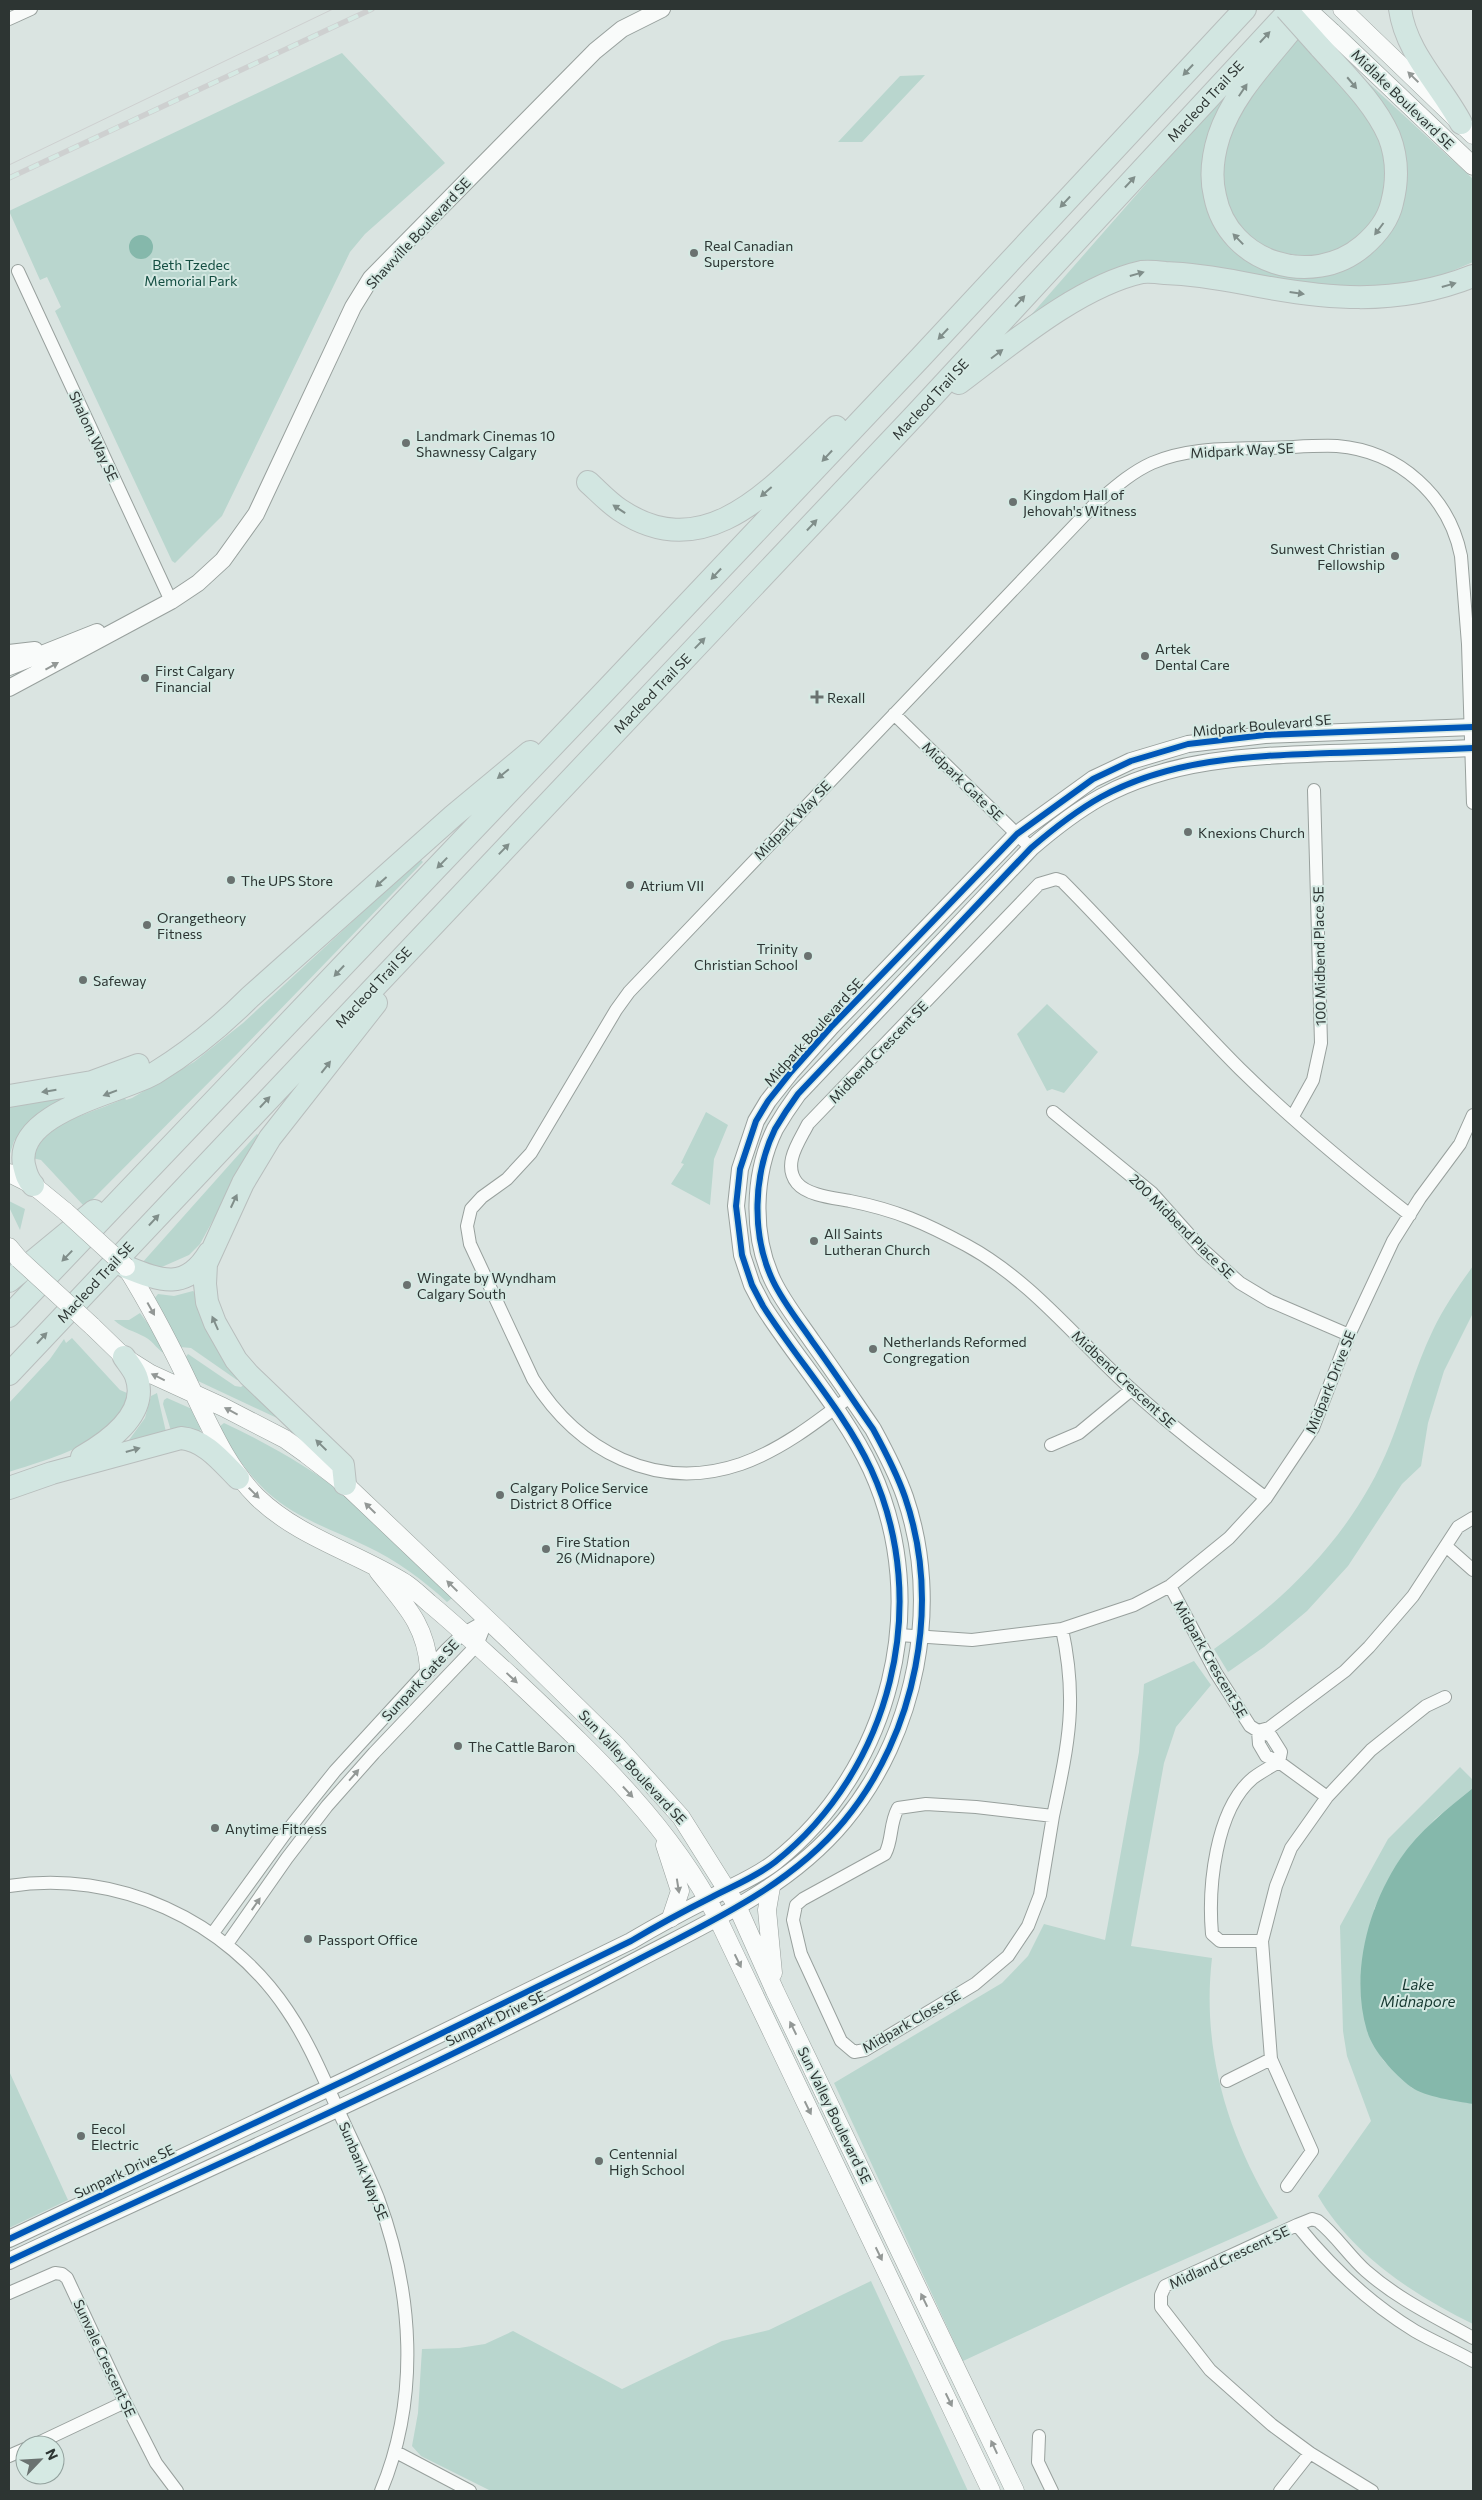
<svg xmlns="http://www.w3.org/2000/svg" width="1482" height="2500" viewBox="0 0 1482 2500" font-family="Commissioner,sans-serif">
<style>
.green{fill:#b9d6ce}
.water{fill:#85b8ab}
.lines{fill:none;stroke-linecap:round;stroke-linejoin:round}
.minor-casing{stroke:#98a09d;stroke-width:14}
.tertiary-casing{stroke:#98a09d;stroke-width:18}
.secondary-casing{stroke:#98a09d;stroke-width:19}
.motorway-casing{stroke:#b8bebd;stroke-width:24}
.minor{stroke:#f9fbfa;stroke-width:12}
.tertiary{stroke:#f9fbfa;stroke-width:16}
.secondary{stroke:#f9fbfa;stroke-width:18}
.motorway{stroke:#d2e6e1;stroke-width:22}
.tram{stroke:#ced0d0;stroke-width:1}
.rail-casing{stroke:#ced0d0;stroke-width:5.5}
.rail{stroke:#d5e9e3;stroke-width:4;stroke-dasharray:11;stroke-linecap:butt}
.secondary-bridge-casing{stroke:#98a09d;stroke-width:19;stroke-linecap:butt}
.motorway-bridge-casing{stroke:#b8bebd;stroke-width:24;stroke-linecap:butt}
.secondary-bridge{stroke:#f9fbfa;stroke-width:18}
.motorway-bridge{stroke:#d2e6e1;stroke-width:22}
.cycleway-casing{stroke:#d5e9e3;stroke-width:9}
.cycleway{stroke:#0057b8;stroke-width:6}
.oneway{fill:#808e8a}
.oneway2{fill:#939896}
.poi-dot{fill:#6a7270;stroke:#d5e9e3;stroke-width:2}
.labels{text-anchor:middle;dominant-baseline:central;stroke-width:4;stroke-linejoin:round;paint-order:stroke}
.street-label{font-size:14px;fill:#2d3533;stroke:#d5e9e3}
.poi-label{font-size:14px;fill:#2d3533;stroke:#d5e9e3;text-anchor:start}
.park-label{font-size:14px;fill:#144e42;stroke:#d5e9e3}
.water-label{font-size:15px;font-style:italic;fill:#15372f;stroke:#d5e9e3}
</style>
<rect width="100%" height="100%" fill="#dae4e1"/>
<!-- green -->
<path class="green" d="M1301,36L1366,111L1388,161L1385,200L1364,233L1335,252L1307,257L1273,251L1256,242L1243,231L1230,211L1221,180L1226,140L1245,99Z
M342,53L445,163L365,234L350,252L222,516L175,563L172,561L55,311L61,307L47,277L40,280L9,211Z
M925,75L862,142H838L900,76Z
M1361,76L1473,179V262L1438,277L1407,284L1333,287L1192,266L1024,323L1230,88L1208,166L1256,259L1353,264L1375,251V245L1399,199Z
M420,859L423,862L241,1050L92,1200L83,1205L41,1160L32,1158C47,1119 91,1115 125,1098L126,1100L132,1098L194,1062L243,1023Z
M1047,1004L1098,1052L1064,1093L1052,1089L1047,1091L1017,1034Z
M91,1088L28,1124L14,1141L9,1157V1102Z
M706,1112L728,1125L714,1159L710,1205L671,1184L684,1164L681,1163Z
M257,1134L259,1136L200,1244L189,1255L155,1270L142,1263Z
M9,1201L25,1209L20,1230L9,1207Z
M1473,1266V1313L1444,1371L1428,1423L1421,1466L1402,1484L1348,1566L1307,1611L1264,1647L1228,1672L1214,1649C1289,1597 1355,1531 1390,1444C1405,1407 1415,1367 1433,1330C1444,1307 1458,1287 1473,1266Z
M193,1291L198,1295L240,1380H237L191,1348L180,1347L154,1299L158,1294L174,1296Z
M140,1313L152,1329L167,1355C158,1351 154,1342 145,1337C134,1331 123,1329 114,1320H129Z
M72,1338L120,1390L127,1393C121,1442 48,1459 9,1472V1403L50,1359L64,1339L66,1343Z
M188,1354L235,1386L241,1387L246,1383L280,1413L277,1418L198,1381L185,1358Z
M157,1393L166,1432L133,1445L129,1440L145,1418L151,1396Z
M167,1398L192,1409L203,1428L198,1432L171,1431L163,1404L164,1400Z
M224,1423C269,1444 310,1468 350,1498L452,1598L447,1602C423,1580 396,1560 366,1546C331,1529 295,1518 266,1491C246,1472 232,1450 219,1427Z
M1194,1661L1211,1685L1176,1727L1164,1763L1131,1946L1212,1958C1201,2052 1229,2140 1278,2218L1131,2283L963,2361L834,2083L1002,1983L1028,1956L1044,1924L1105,1940L1139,1752L1144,1684Z
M1460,1767L1473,1780V1788L1435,1819L1400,1859L1374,1909L1367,2032L1383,2060L1412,2088L1473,2104V2324C1413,2295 1352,2254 1318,2196L1371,2121L1347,2056L1343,2031L1340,1926L1388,1839Z
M9,2071L68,2200L9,2228Z
M871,2281L968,2491H491L421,2456L412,2446L418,2413L422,2349L459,2348L485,2344L513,2331L622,2389L722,2341L769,2330Z"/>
<!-- water -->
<path class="water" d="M129 247a12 12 0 1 1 24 0a12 12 0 1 1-24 0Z
M1473,1788V2104C1456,2101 1425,2097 1411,2087C1394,2074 1373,2051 1367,2031C1350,1974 1368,1907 1400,1859C1419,1831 1447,1809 1473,1788Z"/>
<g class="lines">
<!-- minor casing -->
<g class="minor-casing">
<path id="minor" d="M9,19L31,9
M18,271L171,601
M894,714L1031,848
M1053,1112L1152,1193L1202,1249L1240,1283L1270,1301L1349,1335
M1293,1116L1313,1080L1321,1043L1314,790
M851,1396C817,1422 781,1450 741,1464C656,1493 578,1451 533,1379L470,1244L467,1226L471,1209L482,1197L507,1179L531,1153L616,1010L629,992L1094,505C1113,489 1130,473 1152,463C1187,448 1224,449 1261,448C1286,448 1312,445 1337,446C1399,451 1449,496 1461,556L1468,644L1473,803
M1051,1445L1079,1433L1131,1390
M1266,1498C1220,1463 1173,1428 1131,1389C1077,1340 1031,1280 966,1245C925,1223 896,1210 850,1201C835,1198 808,1196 797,1183C782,1164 799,1142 808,1124L1039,884L1056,879L1062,881C1123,942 1179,1008 1240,1069C1293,1121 1351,1169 1410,1215
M1447,1547L1473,1570
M1170,1586L1216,1673L1250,1726L1258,1731L1269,1728L1345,1671L1369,1647L1413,1596L1458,1527L1473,1518
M899,1635L972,1640L1062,1629L1134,1605L1170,1586L1229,1538L1266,1498L1313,1428L1349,1335L1393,1241L1420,1198L1460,1144L1473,1115
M926,1804L976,1807L1053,1816L1040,1895L1028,1926L1008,1956L975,1984L865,2050L854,2052L841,2041L801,1954L793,1920L796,1905L803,1899L885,1854C893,1839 889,1825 898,1808Z
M1053,1816C1068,1745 1078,1702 1062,1629
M9,1886C116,1869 227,1920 287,2010C311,2045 327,2087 345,2125C356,2149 368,2173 378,2198C413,2292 420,2397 381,2491
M213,1933L287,1831L335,1771L447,1649L464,1633L487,1620
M1262,1941H1220L1212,1934C1208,1888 1215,1810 1253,1778C1261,1772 1270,1767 1279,1762L1281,1752L1271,1736L1258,1731L1259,1744L1266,1756L1279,1762L1327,1797
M227,1944L287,1858L327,1806L374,1753L477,1645L487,1620
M1227,2081L1271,2059
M1287,2186L1312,2151L1271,2059L1262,1941L1276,1886L1291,1848L1327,1797L1371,1750L1426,1706L1445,1697
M1297,2225L1312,2219L1318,2221C1336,2235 1349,2256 1366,2271C1399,2300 1436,2317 1473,2338
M9,2293L55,2273L62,2274L67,2278L125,2402L156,2463L177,2491
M1039,2436L1038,2462L1052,2491
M34,2445L125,2402
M396,2452L470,2491
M9,2456L25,2449
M1280,2491L1310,2453
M1372,2491L1310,2453L1272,2425L1210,2370L1161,2307V2295L1165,2286L1297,2225C1331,2267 1369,2303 1415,2331C1434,2342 1454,2350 1473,2361"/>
</g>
<!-- tertiary casing -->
<g class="tertiary-casing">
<path id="tertiary" d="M9,653L35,650
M9,667L97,632
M9,688L171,601L198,583L223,560L256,514L353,307L371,278L595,51L622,29L662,9
M9,2239L350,2078L631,1941C658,1925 684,1911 712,1897C733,1886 756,1877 775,1862C891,1770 933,1604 871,1469C844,1411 798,1361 763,1306L752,1285L742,1255L736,1206L740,1169L756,1121L768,1101L791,1072L831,1027L1017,834L1093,779L1131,761L1188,744L1265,735L1473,727
M9,2261C214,2165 422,2074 622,1968C700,1926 786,1891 844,1821C916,1734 942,1605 905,1497C897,1474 885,1451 873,1429C853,1400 833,1370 812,1341C799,1322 783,1302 773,1281C751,1235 753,1174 775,1129C782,1117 790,1105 798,1094L1031,848C1053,829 1076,811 1101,797C1172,758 1252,756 1330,753C1377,752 1425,750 1473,748"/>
</g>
<!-- secondary casing -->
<g class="secondary-casing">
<path id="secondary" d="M1342,9L1473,135
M1332,32L1473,166
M9,1173L33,1185L66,1212
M9,1247L19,1259
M126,1267C151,1307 172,1348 192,1390C211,1428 227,1467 257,1497C298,1537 357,1553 405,1583C414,1589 421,1596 429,1603C457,1626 483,1651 510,1675C587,1748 668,1821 717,1917L991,2491
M92,1326L124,1357L151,1374L223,1407L285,1439L306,1454L345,1484L511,1642L617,1746L681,1817L737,1906L775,1991L1015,2491
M378,1571C404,1604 426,1624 429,1668
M665,1845L680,1891L671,1918
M771,1887L767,1910L773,1973"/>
</g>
<!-- motorway casing -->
<g class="motorway-casing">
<path id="motorway" d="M1400,9C1406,53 1441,85 1461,123
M1298,21C1270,58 1234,91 1219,136C1213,155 1210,176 1215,196C1228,263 1312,289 1363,246C1377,234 1388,221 1392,203C1398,180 1398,159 1389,136C1374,102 1344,74 1320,47
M959,383C1011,344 1079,286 1142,272C1149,271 1157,272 1165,273C1191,274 1217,278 1243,283C1324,299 1395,307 1473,276
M588,482C598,491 608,502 620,510C708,569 776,483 836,427
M9,1096L92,1082L138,1065
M33,1185C27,1179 26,1173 24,1165C14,1111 121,1093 155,1073C191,1051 221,1026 250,997L453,816L530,752
M126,1267C161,1281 186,1291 209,1253
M9,1281L94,1211
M9,1316L608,688L921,357L1245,9
M9,1374L916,414L1291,9
M82,1457C108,1442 150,1413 136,1376C134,1370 128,1363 124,1357
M345,1484L343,1465L249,1375L236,1360L215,1323L207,1302L205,1284L206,1264L243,1183L270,1138L376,1003
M9,1488L52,1473L181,1438C205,1440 222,1462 238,1478"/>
</g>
<!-- minor -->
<use href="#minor" class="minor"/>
<!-- tertiary -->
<use href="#tertiary" class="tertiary"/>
<!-- secondary -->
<use href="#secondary" class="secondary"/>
<!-- motorway -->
<use href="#motorway" class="motorway"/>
<!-- tram -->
<path class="tram" d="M9,165L333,9"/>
<!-- rail casing -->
<g class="rail-casing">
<path id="rail" d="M9,178L372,9"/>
</g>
<!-- rail -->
<use href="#rail" class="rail"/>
<!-- secondary-bridge casing -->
<g class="secondary-bridge-casing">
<path id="secondary-bridge" d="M1307,9L1332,32
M66,1212L126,1267
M19,1259L92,1326"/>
</g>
<!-- motorway-bridge casing -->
<g class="motorway-bridge-casing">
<path id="motorway-bridge" d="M1286,9L1320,47"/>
</g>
<!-- secondary-bridge -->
<use href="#secondary-bridge" class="secondary-bridge"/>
<!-- motorway-bridge -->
<use href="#motorway-bridge" class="motorway-bridge"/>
<!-- cycleway casing -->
<g class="cycleway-casing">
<path id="cycleway" d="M9,2239L350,2078L631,1941C658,1925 684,1911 712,1897C733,1886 756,1877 775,1862C891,1770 933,1604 871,1469C844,1411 798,1361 763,1306L752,1285L742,1255L736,1206L740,1169L756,1121L768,1101L791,1072L831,1027L1017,834L1093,779L1131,761L1188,744L1265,735L1473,727
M9,2261C214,2165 422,2074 622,1968C700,1926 786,1891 844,1821C916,1734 942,1605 905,1497C897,1474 885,1451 873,1429C853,1400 833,1370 812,1341C799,1322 783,1302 773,1281C751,1235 753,1174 775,1129C782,1117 790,1105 798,1094L1031,848C1053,829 1076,811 1101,797C1172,758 1252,756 1330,753C1377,752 1425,750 1473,748"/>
</g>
<!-- cycleway -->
<use href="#cycleway" class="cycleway"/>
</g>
<!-- one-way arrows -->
<defs><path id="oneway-solid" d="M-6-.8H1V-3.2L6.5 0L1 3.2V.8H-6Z" transform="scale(1.25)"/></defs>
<g class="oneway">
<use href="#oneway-solid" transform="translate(1265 37) rotate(-47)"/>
<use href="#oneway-solid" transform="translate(1188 70) rotate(133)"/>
<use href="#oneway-solid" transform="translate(1352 83) rotate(50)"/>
<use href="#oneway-solid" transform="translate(1243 90) rotate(-56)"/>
<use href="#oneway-solid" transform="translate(1130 182) rotate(-47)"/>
<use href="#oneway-solid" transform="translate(1065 202) rotate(133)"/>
<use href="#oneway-solid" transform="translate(1379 229) rotate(127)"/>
<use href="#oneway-solid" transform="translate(1238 239) rotate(-134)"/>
<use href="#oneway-solid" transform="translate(1137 274) rotate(-16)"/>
<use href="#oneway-solid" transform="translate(1449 285) rotate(-16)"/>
<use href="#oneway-solid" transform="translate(1297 293) rotate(8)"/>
<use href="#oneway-solid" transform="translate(1020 301) rotate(-48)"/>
<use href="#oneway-solid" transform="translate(943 334) rotate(133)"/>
<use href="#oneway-solid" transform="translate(997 354) rotate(-37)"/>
<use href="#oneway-solid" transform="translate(827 456) rotate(133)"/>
<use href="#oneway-solid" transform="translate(766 492) rotate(139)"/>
<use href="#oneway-solid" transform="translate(619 509) rotate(-146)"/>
<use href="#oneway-solid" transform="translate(812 525) rotate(-47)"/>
<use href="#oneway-solid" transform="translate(716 574) rotate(133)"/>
<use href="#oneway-solid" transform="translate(700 643) rotate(-46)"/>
<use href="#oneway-solid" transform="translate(503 774) rotate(141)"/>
<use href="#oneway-solid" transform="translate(504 849) rotate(-46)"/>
<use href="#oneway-solid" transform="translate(442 863) rotate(134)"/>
<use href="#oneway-solid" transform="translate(381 882) rotate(138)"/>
<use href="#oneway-solid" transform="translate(339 971) rotate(133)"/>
<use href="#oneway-solid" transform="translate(326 1067) rotate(-52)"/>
<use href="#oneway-solid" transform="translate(49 1091) rotate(171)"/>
<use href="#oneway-solid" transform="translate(110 1093) rotate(159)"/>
<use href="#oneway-solid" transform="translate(265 1102) rotate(-47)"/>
<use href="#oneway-solid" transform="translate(234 1201) rotate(-65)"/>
<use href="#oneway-solid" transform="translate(154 1220) rotate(-47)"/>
<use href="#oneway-solid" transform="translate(67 1256) rotate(134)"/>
<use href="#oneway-solid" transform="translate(215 1323) rotate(-114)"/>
<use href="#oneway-solid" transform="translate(42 1338) rotate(-47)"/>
<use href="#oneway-solid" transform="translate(321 1445) rotate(-136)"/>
<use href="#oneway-solid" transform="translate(133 1450) rotate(-16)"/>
</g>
<g class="oneway2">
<use href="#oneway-solid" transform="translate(1413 77) rotate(-136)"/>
<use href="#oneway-solid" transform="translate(52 666) rotate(-29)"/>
<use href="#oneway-solid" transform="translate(151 1309) rotate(61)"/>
<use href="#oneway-solid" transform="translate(158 1377) rotate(-154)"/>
<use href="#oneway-solid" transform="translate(231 1411) rotate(-152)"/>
<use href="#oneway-solid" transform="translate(254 1493) rotate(45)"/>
<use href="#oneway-solid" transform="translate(370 1508) rotate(-136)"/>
<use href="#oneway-solid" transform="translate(452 1586) rotate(-136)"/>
<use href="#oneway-solid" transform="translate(512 1678) rotate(43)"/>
<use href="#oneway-solid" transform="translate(354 1775) rotate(-49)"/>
<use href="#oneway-solid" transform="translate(628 1792) rotate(47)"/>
<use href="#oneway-solid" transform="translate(678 1886) rotate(81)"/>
<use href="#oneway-solid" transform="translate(256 1904) rotate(-55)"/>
<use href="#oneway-solid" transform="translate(738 1961) rotate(64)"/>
<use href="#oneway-solid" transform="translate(793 2028) rotate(-116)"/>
<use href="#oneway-solid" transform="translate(808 2108) rotate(64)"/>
<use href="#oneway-solid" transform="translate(879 2254) rotate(64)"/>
<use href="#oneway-solid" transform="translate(924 2300) rotate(-116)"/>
<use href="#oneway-solid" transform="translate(949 2400) rotate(64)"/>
<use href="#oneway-solid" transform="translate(994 2447) rotate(-115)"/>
</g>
<!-- markers -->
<g class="poi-dot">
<circle cx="694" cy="253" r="5"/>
<circle cx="406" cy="443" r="5"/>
<circle cx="1013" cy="502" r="5"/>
<circle cx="1395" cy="556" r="5"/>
<circle cx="1145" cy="656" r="5"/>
<circle cx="145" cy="678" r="5"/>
<path d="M814.5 689.5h5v5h5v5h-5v5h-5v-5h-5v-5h5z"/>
<circle cx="1188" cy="832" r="5"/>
<circle cx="231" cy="880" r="5"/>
<circle cx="630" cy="885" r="5"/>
<circle cx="147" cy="925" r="5"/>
<circle cx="808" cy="956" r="5"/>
<circle cx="83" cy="980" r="5"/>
<circle cx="814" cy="1241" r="5"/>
<circle cx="407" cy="1285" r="5"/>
<circle cx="873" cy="1349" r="5"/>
<circle cx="500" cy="1495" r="5"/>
<circle cx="546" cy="1549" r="5"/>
<circle cx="458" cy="1746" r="5"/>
<circle cx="215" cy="1828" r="5"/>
<circle cx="308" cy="1939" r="5"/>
<circle cx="81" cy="2136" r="5"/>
<circle cx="599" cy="2161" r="5"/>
</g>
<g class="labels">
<!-- street labels -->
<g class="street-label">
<text transform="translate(1403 99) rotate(44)">Midlake Boulevard SE</text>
<text transform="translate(1205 101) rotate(-47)">Macleod Trail SE</text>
<text transform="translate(418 233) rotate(-47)">Shawville Boulevard SE</text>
<text transform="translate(930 399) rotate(-47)">Macleod Trail SE</text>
<text transform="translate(94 436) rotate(65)">Shalom Way SE</text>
<text transform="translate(1242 450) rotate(-3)">Midpark Way SE</text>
<text transform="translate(652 693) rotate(-46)">Macleod Trail SE</text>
<text transform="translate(1262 725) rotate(-5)">Midpark Boulevard SE</text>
<text transform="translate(963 781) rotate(44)">Midpark Gate SE</text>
<text transform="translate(792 820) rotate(-46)">Midpark Way SE</text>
<text transform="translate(1319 956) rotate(-91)">100 Midbend Place SE</text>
<text transform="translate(373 987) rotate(-47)">Macleod Trail SE</text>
<text transform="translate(813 1032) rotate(-48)">Midpark Boulevard SE</text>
<text transform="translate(878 1052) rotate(-46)">Midbend Crescent SE</text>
<text transform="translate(1182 1226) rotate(45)">200 Midbend Place SE</text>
<text transform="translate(95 1282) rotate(-47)">Macleod Trail SE</text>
<text transform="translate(1124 1379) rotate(43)">Midbend Crescent SE</text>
<text transform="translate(1330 1382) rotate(-68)">Midpark Drive SE</text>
<text transform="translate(1211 1659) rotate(60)">Midpark Crescent SE</text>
<text transform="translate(420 1680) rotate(-47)">Sunpark Gate SE</text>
<text transform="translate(633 1767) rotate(47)">Sun Valley Boulevard SE</text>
<text transform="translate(495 2018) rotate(-26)">Sunpark Drive SE</text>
<text transform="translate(911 2021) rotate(-30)">Midpark Close SE</text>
<text transform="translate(835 2115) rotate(64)">Sun Valley Boulevard SE</text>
<text transform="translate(124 2171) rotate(-25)">Sunpark Drive SE</text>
<text transform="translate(364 2171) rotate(67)">Sunbank Way SE</text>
<text transform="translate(1229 2257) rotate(-25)">Midland Crescent SE</text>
<text transform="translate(105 2358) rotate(65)">Sunvale Crescent SE</text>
</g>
<!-- poi labels -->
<g class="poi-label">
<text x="704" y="245">Real Canadian<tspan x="704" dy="16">Superstore</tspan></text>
<text x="416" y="435">Landmark Cinemas 10<tspan x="416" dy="16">Shawnessy Calgary</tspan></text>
<text x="1023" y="494">Kingdom Hall of<tspan x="1023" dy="16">Jehovah's Witness</tspan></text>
<text x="1385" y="548" text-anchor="end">Sunwest Christian<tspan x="1385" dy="16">Fellowship</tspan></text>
<text x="1155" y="648">Artek<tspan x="1155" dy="16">Dental Care</tspan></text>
<text x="155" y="670">First Calgary<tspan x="155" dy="16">Financial</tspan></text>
<text x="827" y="697">Rexall</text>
<text x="1198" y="832">Knexions Church</text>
<text x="241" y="880">The UPS Store</text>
<text x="640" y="885">Atrium VII</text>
<text x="157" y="917">Orangetheory<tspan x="157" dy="16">Fitness</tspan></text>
<text x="798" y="948" text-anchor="end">Trinity<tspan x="798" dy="16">Christian School</tspan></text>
<text x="93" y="980">Safeway</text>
<text x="824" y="1233">All Saints<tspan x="824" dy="16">Lutheran Church</tspan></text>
<text x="417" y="1277">Wingate by Wyndham<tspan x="417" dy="16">Calgary South</tspan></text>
<text x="883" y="1341">Netherlands Reformed<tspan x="883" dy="16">Congregation</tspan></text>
<text x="510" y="1487">Calgary Police Service<tspan x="510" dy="16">District 8 Office</tspan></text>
<text x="556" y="1541">Fire Station<tspan x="556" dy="16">26 (Midnapore)</tspan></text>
<text x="468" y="1746">The Cattle Baron</text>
<text x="225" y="1828">Anytime Fitness</text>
<text x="318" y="1939">Passport Office</text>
<text x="91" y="2128">Eecol<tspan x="91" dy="16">Electric</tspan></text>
<text x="609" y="2153">Centennial<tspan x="609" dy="16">High School</tspan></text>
</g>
<!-- park labels -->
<g class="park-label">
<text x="191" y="264">Beth Tzedec<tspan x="191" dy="16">Memorial Park</tspan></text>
</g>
<!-- water labels -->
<g class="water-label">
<text x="1418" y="1984">Lake<tspan x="1418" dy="17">Midnapore</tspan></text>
</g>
</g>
<!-- border -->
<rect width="1482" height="2500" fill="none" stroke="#2d3533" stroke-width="20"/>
<!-- north arrow -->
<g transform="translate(40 2460) rotate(65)"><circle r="24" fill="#d5e9e3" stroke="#92a19d"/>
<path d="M0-4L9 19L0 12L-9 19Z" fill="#6a7270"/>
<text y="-8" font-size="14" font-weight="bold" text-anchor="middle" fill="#2d3533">N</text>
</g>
</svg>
